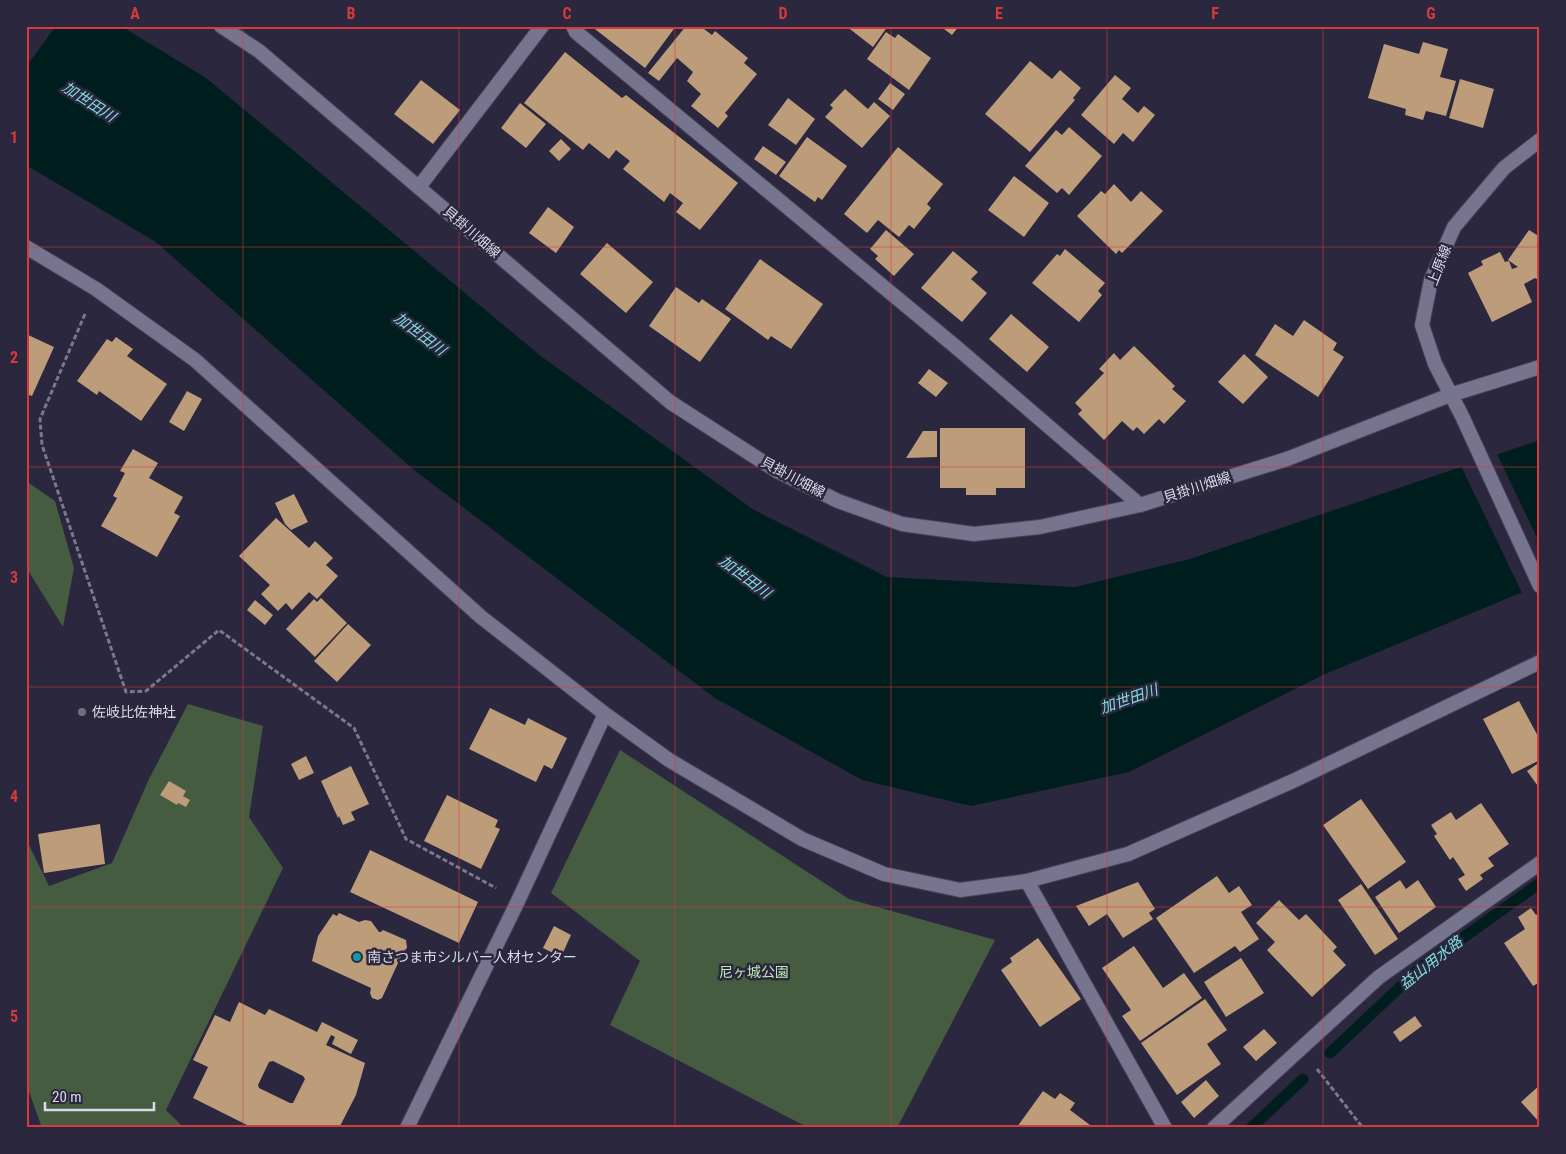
<svg xmlns="http://www.w3.org/2000/svg" width="1566" height="1154" viewBox="0 0 1566 1154" font-family="'Roboto Condensed','Noto Sans JP',sans-serif">
<style>
.green{fill:#455c40}
.water{fill:#001e1e}
.pier{fill:#2b273e}
.lines{fill:none;stroke-linecap:round;stroke-linejoin:round}
.stream{stroke:#001e1e;stroke-width:11}
.building{fill:#bd9c7a;fill-rule:evenodd}
.minor-casing{stroke:#484558;stroke-width:16}
.tertiary-casing{stroke:#484558;stroke-width:16}
.path{stroke:#7b788c;stroke-width:3;stroke-dasharray:5 2.5;stroke-linecap:butt}
.minor{stroke:#77748f;stroke-width:14}
.tertiary{stroke:#77748f;stroke-width:14}
.grid{fill:none;stroke:#d73a3b;stroke-width:1;stroke-opacity:0.55}
.worship-dot{fill:#6b7280;stroke:#2b273e;stroke-width:2}
.culture-dot{fill:#0f9aa8;stroke:#2b273e;stroke-width:2}
.labels{text-anchor:middle;dominant-baseline:central;stroke-width:5;stroke-linejoin:round;paint-order:stroke}
.street-label{font-size:14px;fill:#dcdaea;stroke:#2b273e}
.poi-label{font-size:14px;fill:#dcdaea;stroke:#2b273e;text-anchor:start}
.park-label{font-size:14px;fill:#bbeab1;stroke:#2b273e}
.water-label{font-size:15px;font-style:italic;fill:#7ededf;stroke:#2b273e}
.neatline{fill:none;stroke:#d73a3b;stroke-width:2}
.grid-label{font-size:16px;text-anchor:middle;font-weight:bold;fill:#d73a3b}
</style>
<rect width="100%" height="100%" fill="#2b273e"/>
<!-- green -->
<path class="green" d="M26,481L55,501L74,568L63,627L26,567Z
M188,704L263,726L249,817L283,868L166,1110L184,1128H42L26,1083V839L49,886L112,863L149,779Z
M620,750L849,899L995,940L897,1128H809L610,1025L640,961L551,893Z"/>
<!-- water -->
<path class="water" d="M26,26H121L206,78L542,357L754,510L887,577L1075,587L1190,559L1540,440V585L1325,674L1129,772L971,806L862,780L715,698L414,470L156,242L26,165Z"/>
<!-- pier -->
<path class="pier" d="M26,26H56L26,67Z
M1496,452L1540,544V588L1523,595L1460,464Z"/>
<g class="lines">
<!-- stream -->
<path class="stream" d="M1330,1053L1419,969L1540,883
M1251,1128L1303,1079"/>
</g>
<!-- building -->
<path class="building" d="M591,26H676L645,68Z
M686,26H700L712,35L715,31L748,58L744,63L757,74L725,113L728,116L718,128L691,106L701,94L687,81L693,72L677,58L659,81L648,73Z
M846,26H888L873,47Z
M940,26H959L952,35Z
M886,32L895,38L898,34L931,58L909,90L867,59Z
M1423,42L1448,49L1440,77L1456,81L1446,116L1426,111L1423,120L1405,115L1406,109L1368,98L1384,44L1419,54Z
M565,52L622,98L626,95L738,183L700,230L676,212L683,203L670,193L664,202L623,169L630,161L616,150L609,159L589,143L583,150L524,103Z
M1030,61L1052,79L1060,70L1081,88L1073,98L1075,100L1030,152L985,114Z
M1115,75L1131,88L1122,99L1138,113L1144,106L1155,115L1133,142L1123,133L1114,144L1081,115Z
M1460,79L1494,89L1483,128L1449,118Z
M421,80L460,110L433,144L394,114Z
M890,83L905,94L893,110L878,99Z
M845,89L868,109L874,102L890,116L862,148L825,117L833,108L830,105Z
M788,98L815,119L796,145L768,125Z
M520,103L546,124L526,148L501,128Z
M1069,127L1102,156L1069,195L1062,188L1057,193L1025,166L1056,130L1062,135Z
M807,137L847,166L822,200L818,197L815,202L779,176Z
M561,139L571,149L559,161L549,151Z
M763,146L786,162L776,175L754,159Z
M898,147L943,184L927,204L931,208L914,229L909,225L899,237L878,220L867,233L844,214Z
M1014,176L1049,203L1024,237L988,210Z
M1114,184L1131,202L1141,191L1163,211L1122,253L1119,250L1116,254L1077,216L1101,191L1105,194Z
M548,207L574,227L556,253L529,233Z
M886,230L914,254L894,276L875,259L878,256L870,249Z
M1529,230L1540,237V281L1535,278L1524,284L1532,302L1492,322L1468,273L1483,265L1481,261L1500,252L1505,262L1509,261L1512,269L1518,267L1508,260Z
M607,243L653,282L626,313L580,274Z
M1065,249L1105,283L1098,291L1102,295L1079,322L1032,283L1057,254L1060,256Z
M953,251L978,272L971,279L987,293L962,322L921,288Z
M760,259L823,304L791,349L771,336L768,340L725,309Z
M676,287L699,303L702,299L731,319L700,362L649,326Z
M1011,314L1049,347L1027,372L989,339Z
M1304,320L1337,343L1333,350L1344,357L1318,397L1255,355L1275,324L1293,336Z
M26,334L54,347L32,396L26,394Z
M116,337L133,349L127,356L167,384L141,421L99,391L97,395L77,381L107,339L112,342Z
M1134,346L1175,386L1172,389L1186,401L1164,424L1159,419L1144,434L1137,427L1133,431L1122,421L1104,440L1078,414L1082,410L1075,403L1104,373L1099,369L1114,353L1120,360Z
M1244,354L1268,377L1243,404L1218,382Z
M929,369L948,383L936,397L918,383Z
M187,391L202,399L184,431L169,422Z
M940,428H1025V488H996V495H966V488H940Z
M923,431H937V457L906,458Z
M133,449L158,463L149,478L183,497L174,513L180,516L157,557L101,526L117,498L113,496L125,473L120,471Z
M294,494L308,522L291,530L285,524L275,503Z
M276,518L309,548L315,541L333,558L326,565L338,576L317,599L309,592L292,610L286,603L278,611L261,594L270,585L239,556Z
M321,598L347,623L315,657L286,629L314,599L317,602Z
M255,600L273,615L265,625L247,610Z
M348,624L371,645L337,682L314,661Z
M1519,701L1540,740V760L1512,774L1483,719Z
M490,708L525,725L528,718L567,738L552,769L544,765L536,782L469,749Z
M306,756L314,773L299,780L291,764Z
M1540,762V789L1527,771Z
M351,766L369,804L351,812L355,820L343,825L339,816L338,818L321,781Z
M169,781L186,791L183,796L190,800L186,807L178,803L177,805L160,795Z
M447,795L498,820L495,827L500,829L481,869L424,841Z
M1361,799L1406,862L1368,889L1323,825Z
M1481,803L1509,844L1488,858L1494,866L1480,875L1483,879L1466,891L1458,879L1465,875L1453,857L1450,860L1434,836L1437,834L1431,825L1451,812L1456,820Z
M100,824L105,864L44,873L38,834Z
M370,850L478,902L459,943L350,892Z
M1217,876L1229,893L1239,886L1252,905L1241,912L1259,939L1240,952L1235,946L1194,973L1156,918Z
M1400,880L1406,889L1418,880L1436,907L1399,933L1375,897Z
M1138,882L1155,909L1149,913L1153,919L1123,938L1107,914L1089,926L1076,906Z
M1361,884L1398,939L1375,955L1338,900Z
M1279,900L1299,920L1306,914L1337,947L1333,951L1346,965L1312,997L1267,950L1275,942L1256,923Z
M1531,908L1536,915L1540,913V982L1533,986L1504,943L1525,929L1518,917Z
M339,913L359,922L365,920L371,921L379,932H381L383,930L406,940L407,948L403,952L382,998L378,1000L372,998L370,993L371,988L312,961L318,936L333,914L337,916Z
M554,926L571,935L561,957L543,948Z
M1038,938L1081,999L1040,1027L1001,970L1012,962L1010,958Z
M1134,946L1163,988L1184,973L1202,998L1140,1041L1122,1016L1131,1010L1102,968Z
M1241,958L1264,993L1226,1017L1204,982Z
M1205,999L1227,1030L1207,1044L1221,1064L1177,1095L1141,1043Z
M239,1002L265,1015L269,1009L317,1032L322,1022L358,1040L351,1054L332,1044L335,1037L331,1035L326,1045L365,1063L356,1095L339,1128H253L193,1098L208,1067L193,1060L215,1015L230,1022ZM273,1061L303,1076L305,1079L293,1103H290L259,1088L258,1085L269,1062Z
M1415,1016L1422,1026L1400,1042L1393,1032Z
M1264,1029L1277,1043L1256,1061L1243,1047Z
M1206,1080L1219,1096L1194,1118L1181,1102Z
M1540,1085V1123L1521,1102Z
M1043,1091L1055,1099L1060,1093L1075,1103L1070,1110L1094,1128L1017,1127Z"/>
<g class="lines">
<!-- minor casing -->
<g class="minor-casing">
<path id="minor" d="M573,26L576,32L956,347L1140,505
M1540,140L1504,168L1454,227L1431,280L1422,325L1435,364L1462,416L1540,586
M419,187L542,26
M26,247L96,289L195,360L481,617L605,714L669,760L802,839L884,874L960,890L1027,881L1128,854L1293,781L1540,662
M1027,881L1165,1128
M407,1128L518,901L605,714
M1214,1128L1379,977L1540,863"/>
</g>
<!-- tertiary casing -->
<g class="tertiary-casing">
<path id="tertiary" d="M221,26L259,51L670,402L777,471L838,501L902,524L974,534L1040,527L1140,505L1287,459L1450,395L1540,367"/>
</g>
<!-- path -->
<path class="path" d="M85,314L40,419L42,445L126,692L146,691L219,630L354,728L406,839L496,888
M1317,1069L1363,1128"/>
<!-- minor -->
<use href="#minor" class="minor"/>
<!-- tertiary -->
<use href="#tertiary" class="tertiary"/>
</g>
<!-- grid -->
<path class="grid" d="M243,26V1128M459,26V1128M675,26V1128M891,26V1128M1107,26V1128M1323,26V1128M26,247H1540M26,467H1540M26,687H1540M26,907H1540"/>
<!-- markers -->
<circle class="worship-dot" cx="82" cy="712" r="5"/>
<circle class="culture-dot" cx="357" cy="957" r="5"/>
<g class="labels">
<!-- street labels -->
<g class="street-label">
<text transform="translate(472 232) rotate(41)">貝掛川畑線</text>
<text transform="translate(1439 265) rotate(-69)">上原線</text>
<text transform="translate(793 477) rotate(28)">貝掛川畑線</text>
<text transform="translate(1197 487) rotate(-18)">貝掛川畑線</text>
</g>
<!-- poi labels -->
<g class="poi-label">
<text x="92" y="712">佐岐比佐神社</text>
<text x="367" y="957">南さつま市シルバー人材センター</text>
</g>
<!-- park labels -->
<g class="park-label">
<text x="754" y="972">尼ヶ城公園</text>
</g>
<!-- water labels -->
<g class="water-label">
<text transform="translate(89 102) rotate(33)">加世田川</text>
<text transform="translate(420 334) rotate(37)">加世田川</text>
<text transform="translate(745 577) rotate(37)">加世田川</text>
<text transform="translate(1129 699) rotate(-19)">加世田川</text>
<text transform="translate(1431 963) rotate(-38)">益山用水路</text>
</g>
</g>
<!-- border -->
<rect width="1566" height="1154" fill="none" stroke="#2b273e" stroke-width="55"/>
<!-- scale -->
<path d="M45 1102v8h109v-8" fill="none" stroke="#dcdaea" stroke-width="2.5"/>
<text x="52" y="1102" font-size="15" fill="#dcdaea" stroke="#2b273e" stroke-width="4" paint-order="stroke">20 m</text>
<rect x="28" y="28" width="1510" height="1098" class="neatline"/>
<g class="grid-label">
<text x="135" y="19">A</text>
<text x="351" y="19">B</text>
<text x="567" y="19">C</text>
<text x="783" y="19">D</text>
<text x="999" y="19">E</text>
<text x="1215" y="19">F</text>
<text x="1431" y="19">G</text>
<text x="14" y="143">1</text>
<text x="14" y="363">2</text>
<text x="14" y="583">3</text>
<text x="14" y="802">4</text>
<text x="14" y="1022">5</text>
</g>
</svg>
